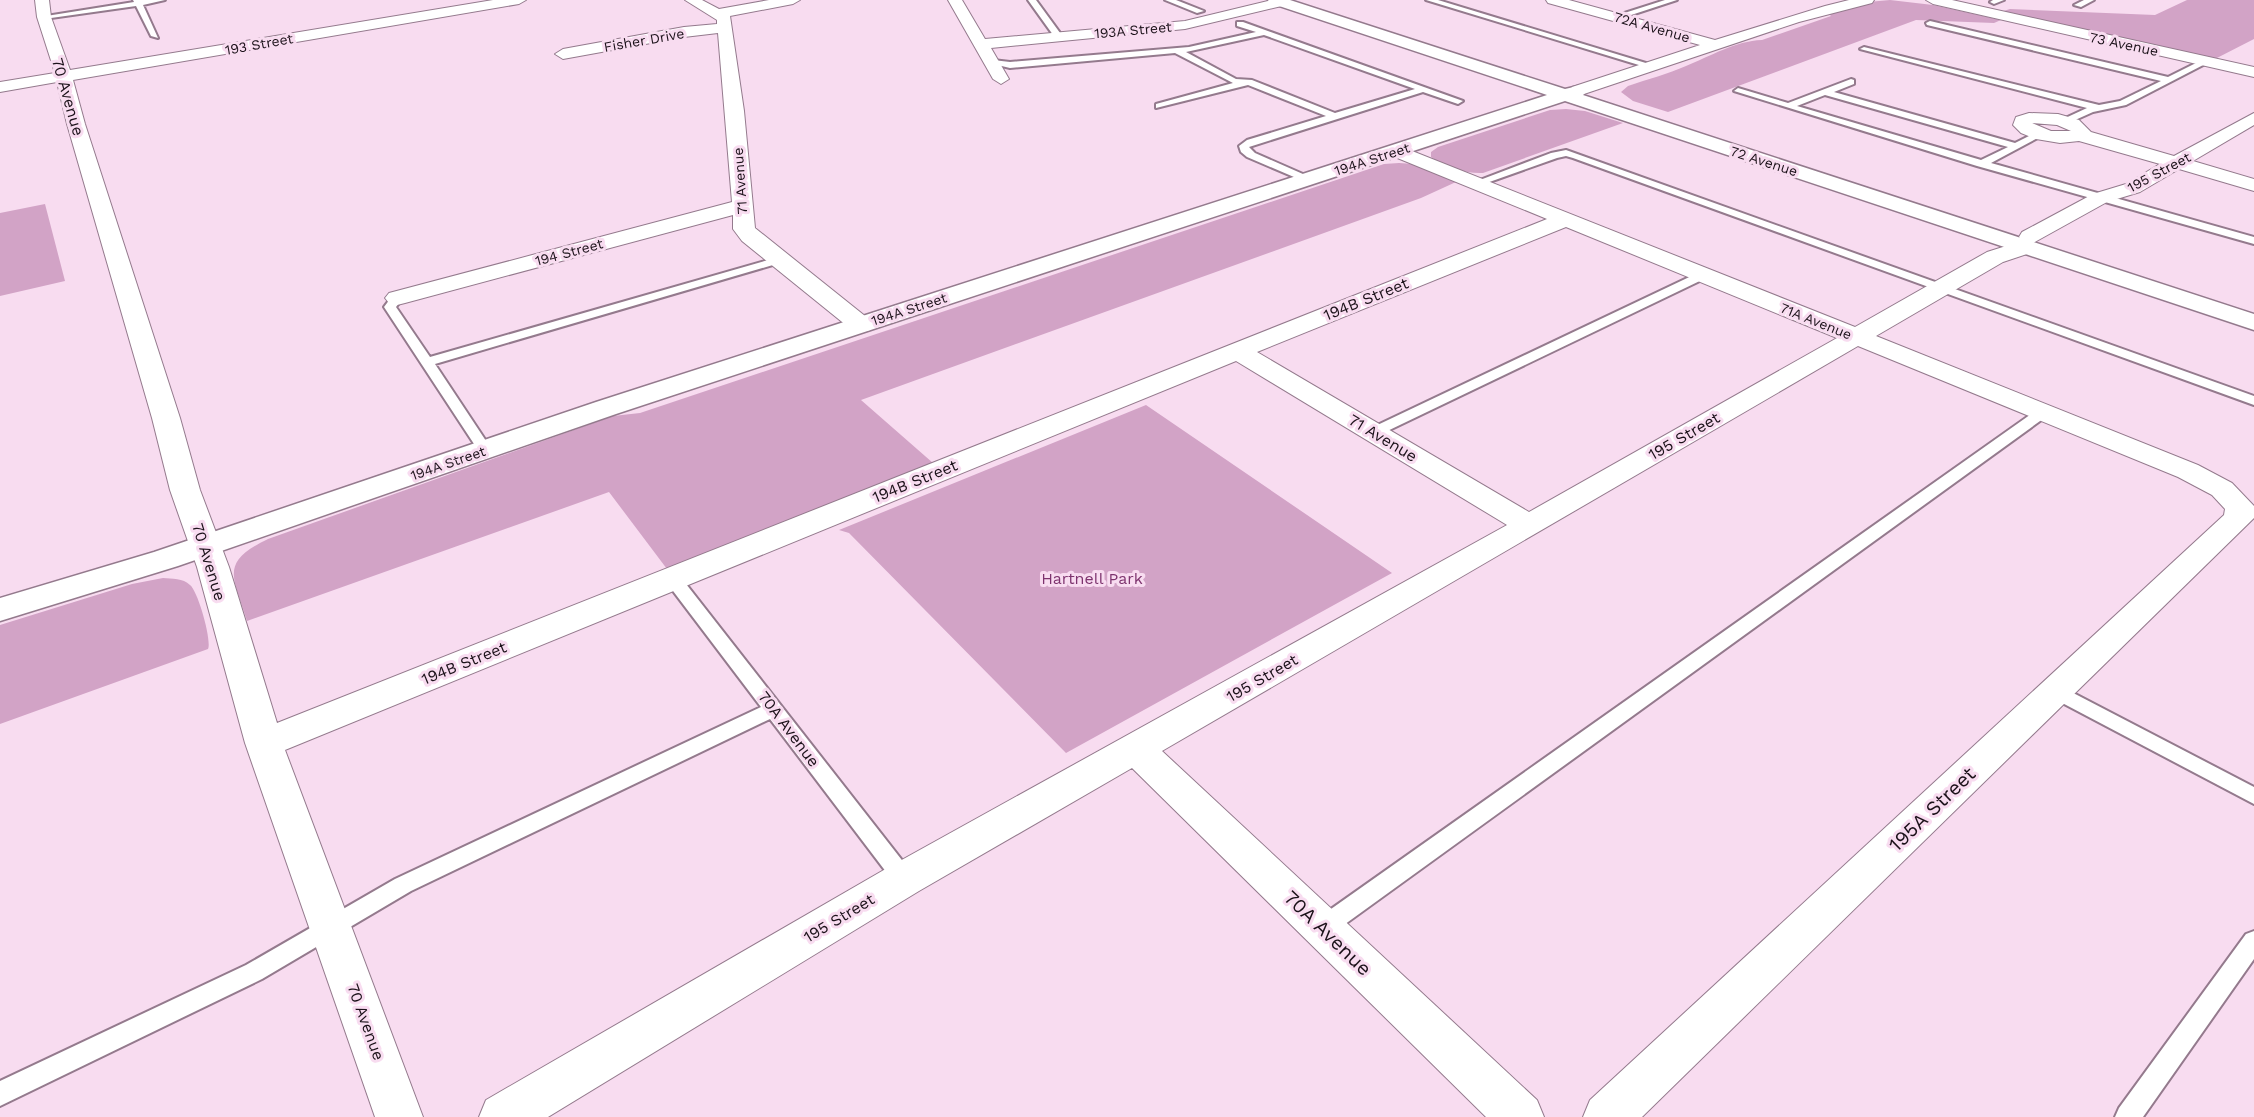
<svg xmlns="http://www.w3.org/2000/svg" width="2254" height="1117" viewBox="0 0 2254 1117" font-family="'Work Sans',sans-serif">
<style>
.green{fill:#d2a3c6}
.lines{fill:none;stroke-linecap:round;stroke-linejoin:round}
.lane-casing{stroke:#947a8d;stroke-width:4}
.street-casing{stroke:#947a8d;stroke-width:2}
.secondary-casing{stroke:#947a8d;stroke-width:3}
.lane{fill:#fff;fill-rule:evenodd}
.street{fill:#fff;fill-rule:evenodd}
.secondary{fill:#fff;fill-rule:evenodd}
.labels{text-anchor:middle;dominant-baseline:central;stroke-width:6;stroke-linejoin:round;paint-order:stroke}
.far-street-label{font-size:14px;fill:#1b1119;stroke:#f8dcf0}
.street-label{font-size:16px;fill:#1b1119;stroke:#f8dcf0}
.park-label{font-size:16px;fill:#7d336e;stroke:#f8dcf0}
.near-street-label{font-size:20px;fill:#1b1119;stroke:#f8dcf0}
</style>
<rect width="100%" height="100%" fill="#f8dcf0"/>
<!-- green -->
<path class="green" d="M1890,0L1933,5L2001,20L1994,23L1916,20L1668,112L1633,101L1621,92L1628,86C1648,79 1668,74 1686,66C1711,56 1735,41 1762,40L1831,16L1827,12L1868,2Z
M2187,0H2254V39L2213,60L1997,13L2010,9L2155,15Z
M1566,109L1585,111L1623,123L1483,173C1467,174 1445,167 1431,157V152L1438,147L1550,110Z
M1399,163L1414,164L1456,182L1421,198L861,400L933,463L667,569L609,492L247,621C234,577 218,563 268,539L613,416L640,413L1384,164Z
M45,204L65,281L0,296V213Z
M1146,405L1392,573L1066,753L849,533L839,530Z
M163,578C172,579 183,578 190,585C198,591 212,641 208,649L0,724V625L132,584Z"/>
<g class="lines">
<!-- lane casing -->
<g class="lane-casing">
<path id="lane" d="M133,0H165L143,5L158,38L151,36L136,6L44,19L40,17L134,2Z
M1028,0H1036L1063,37L1062,39H1056Z
M1165,0H1176L1204,11L1197,13Z
M1426,0H1438L1659,67L1652,69Z
M1665,0H1677L1619,19L1612,17Z
M1993,0H2004L1994,4L1990,2Z
M2084,0H2094L2081,7L2074,5Z
M1930,21L2168,77L2202,60L2209,62L2126,105L2093,112L2064,125L2059,122L2061,120L2087,108L1860,49L1864,47L2099,105L2120,101L2161,81L1927,25L1926,23Z
M1237,22H1243L1463,101L1458,104L1423,92L1249,147L1255,153L1312,178V182L1308,183L1247,157L1241,152L1239,146L1247,140L1326,116L1248,85L1156,108V104L1233,83L1175,53L1010,68L989,63L993,60L1010,62L1189,47L1256,32L1237,26ZM1264,35L1415,89L1335,113L1252,80L1236,79L1186,52Z
M1851,79L1854,80V84L1834,92L2015,143L2037,132L2045,134L1991,163L2254,237V244L1977,166L1734,91L1738,88L1788,103ZM1825,95L2008,147L1981,160L1797,106Z
M1566,150L2254,396V405L1573,158L1566,156L1557,158L1481,185L1472,183L1551,153Z
M779,257L785,260L783,262L435,364L492,450L485,454L478,450L384,307L393,295H401L403,298L396,307L430,357Z
M1702,271L1706,272V278L1379,435L1374,436L1367,432L1369,429Z
M2042,409L2047,410L2049,413L2047,416L1330,935L1322,938L1314,935L1311,928L1314,921L2037,410Z
M673,574L679,575L912,873L915,879L912,885L904,888L896,885L770,719L411,891L262,979L0,1106V1081L246,965L395,879L761,707L667,583L665,579L667,575Z
M2056,684L2254,787V804L2049,696L2047,691L2049,686Z
M2254,931V959L2143,1117H2115L2119,1108L2246,934Z"/>
</g>
<!-- street casing -->
<g class="street-casing">
<path id="street" d="M35,0H49L51,17L70,70L493,0H526L519,4L73,80L85,124L180,418L200,490L229,567L277,723L1547,219L1390,155L1388,151L1390,147L1397,145L1855,327L1987,252L2022,241L2019,237L2022,232L2093,194L2126,184L2160,164L2079,141L2060,143L2036,139L2021,133L2013,125L2016,117L2029,113L2058,114L2079,120L2091,132L2174,156L2254,113V125L2193,161L2254,179V191L2179,169L2140,192L2107,202L2033,243L2036,247L2033,252L2003,262L1876,336L2198,465L2232,483L2254,506V518L1642,1117H1583L1590,1100L2224,515L2225,509L2212,495L2178,477L1858,346L1162,751L1537,1100L1544,1117H1486L1132,768L919,891L548,1117H479L486,1100L889,867L1507,525L1236,361L285,750L423,1117H375L245,743L197,567L170,490L152,418L67,124L57,82L0,92V82L55,73L37,17ZM2032,123L2057,125L2071,131H2051ZM1566,227L1837,338L1529,512L1257,352Z
M685,0H702L719,9L769,0H800L793,4L730,16L744,111L755,228L870,320L873,325L870,330L861,332L852,330L742,241L733,229V215L405,303L397,305L389,303L385,298L389,293L732,202L718,33L684,37L563,59L555,54L563,49L684,27L717,24V20Z
M948,0H962L985,39L1185,21L1272,0H1287L1288,2L1286,5L1185,29L991,48L1009,79L1001,84L993,79Z
M1546,0H1569L1715,40L1825,6L1849,0H1874L1872,3L1799,22L1578,96L1572,95L1570,91L1572,87L1700,45L1548,3Z
M1926,0H1952L2254,67V77L1933,4Z"/>
</g>
<!-- secondary casing -->
<g class="secondary-casing">
<path id="secondary" d="M1268,0H1290L1565,89L1578,86L1584,87L1587,91L1583,95L2254,314V330L1565,101L616,414L178,566L0,621V598L154,552L596,402L1547,95L1270,3Z"/>
</g>
<!-- lane -->
<use href="#lane" class="lane"/>
<!-- street -->
<use href="#street" class="street"/>
<!-- secondary -->
<use href="#secondary" class="secondary"/>
</g>
<g class="labels">
<!-- far-street labels -->
<g class="far-street-label">
<text transform="translate(1652 27) rotate(16)">72A Avenue</text>
<text transform="translate(1133 30) rotate(-5)">193A Street</text>
<text transform="translate(644 40) rotate(-10)">Fisher Drive</text>
<text transform="translate(259 44) rotate(-10)">193 Street</text>
<text transform="translate(2124 44) rotate(12)">73 Avenue</text>
<text transform="translate(1372 159) rotate(-18)">194A Street</text>
<text transform="translate(1764 161) rotate(18)">72 Avenue</text>
<text transform="translate(2159 172) rotate(-28)">195 Street</text>
<text transform="translate(740 181) rotate(-94)">71 Avenue</text>
<text transform="translate(569 252) rotate(-15)">194 Street</text>
<text transform="translate(909 309) rotate(-18)">194A Street</text>
<text transform="translate(1816 321) rotate(22)">71A Avenue</text>
<text transform="translate(448 463) rotate(-19)">194A Street</text>
</g>
<!-- street labels -->
<g class="street-label">
<text transform="translate(68 97) rotate(74)">70 Avenue</text>
<text transform="translate(1366 299) rotate(-22)">194B Street</text>
<text transform="translate(1684 436) rotate(-30)">195 Street</text>
<text transform="translate(1383 438) rotate(31)">71 Avenue</text>
<text transform="translate(915 481) rotate(-22)">194B Street</text>
<text transform="translate(209 562) rotate(73)">70 Avenue</text>
<text transform="translate(464 663) rotate(-22)">194B Street</text>
<text transform="translate(1262 678) rotate(-30)">195 Street</text>
<text transform="translate(789 729) rotate(53)">70A Avenue</text>
<text transform="translate(839 918) rotate(-31)">195 Street</text>
<text transform="translate(366 1022) rotate(70)">70 Avenue</text>
</g>
<!-- park labels -->
<g class="park-label">
<text x="1092" y="578">Hartnell Park</text>
</g>
<!-- near-street labels -->
<g class="near-street-label">
<text transform="translate(1932 809) rotate(-44)">195A Street</text>
<text transform="translate(1328 933) rotate(44)">70A Avenue</text>
</g>
</g>
</svg>
